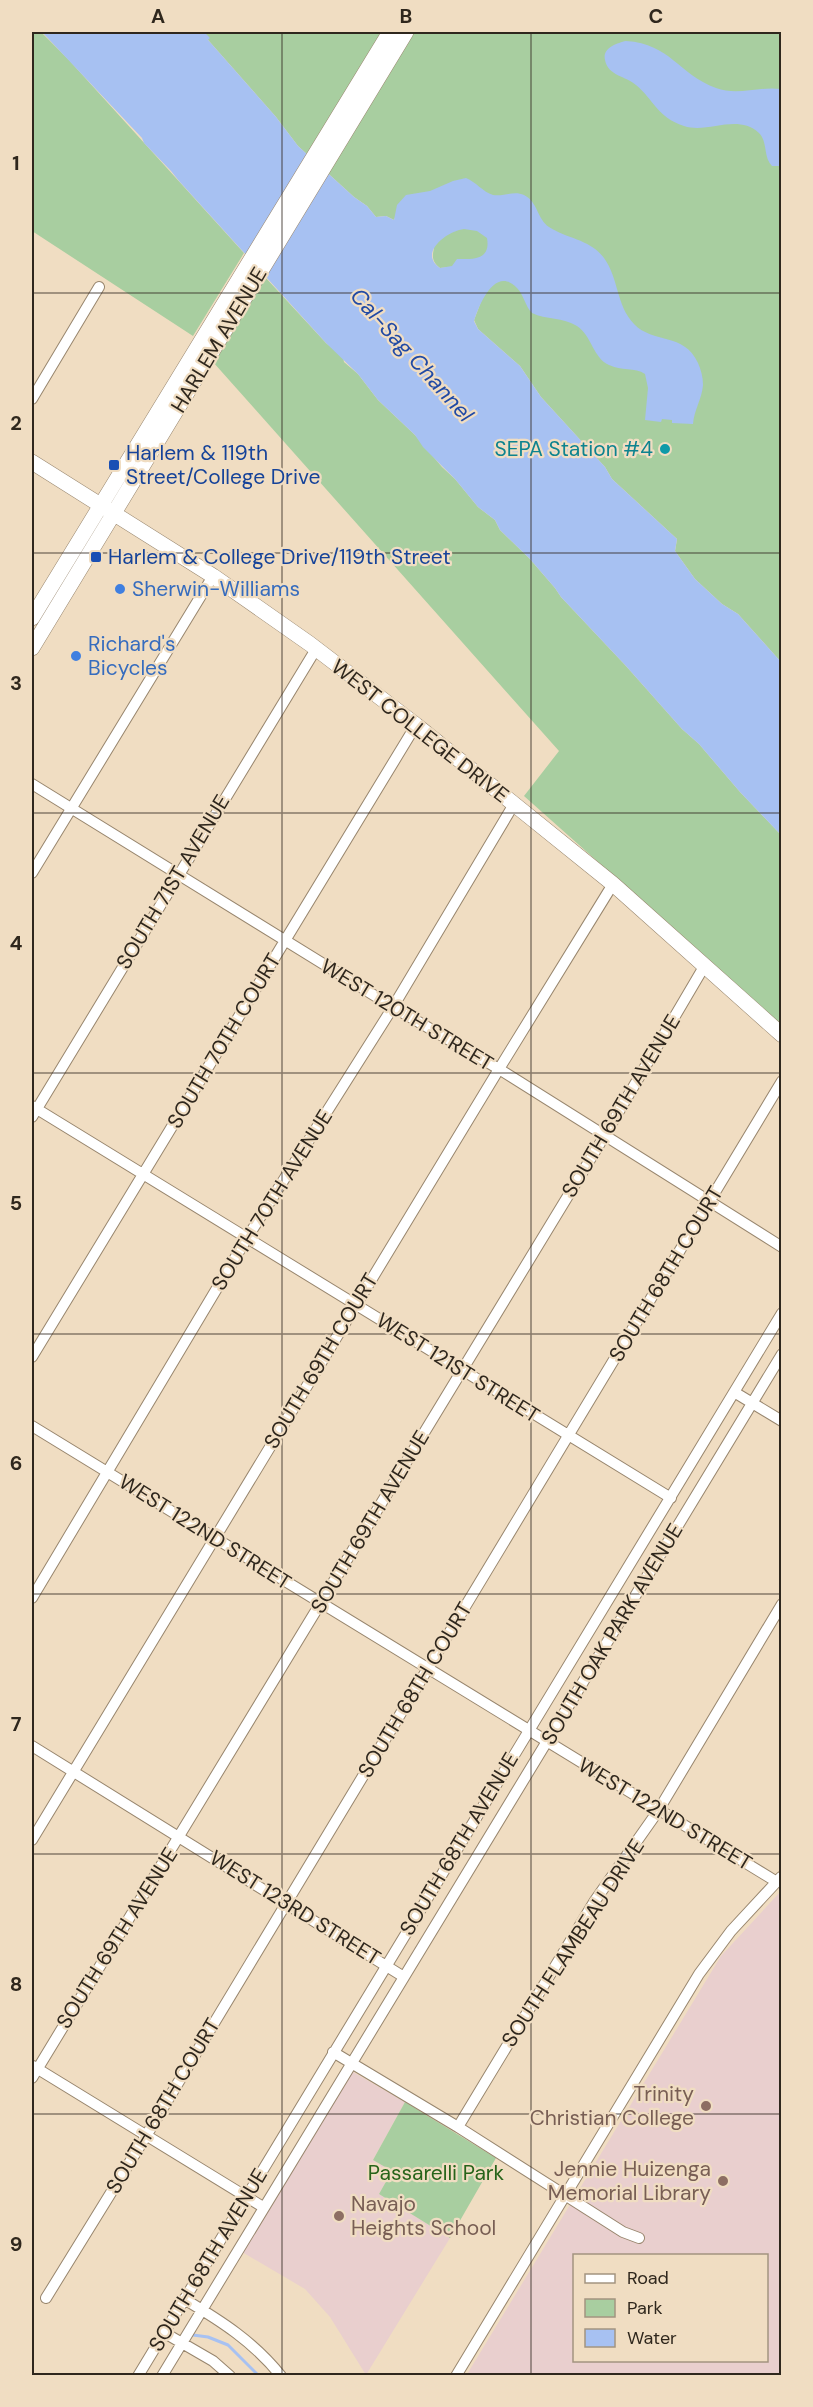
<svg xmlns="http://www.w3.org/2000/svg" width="813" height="2407" viewBox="0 0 813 2407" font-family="'DM Sans',sans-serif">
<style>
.education{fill:#e9cfce;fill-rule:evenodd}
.green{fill:#a8cea0}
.water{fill:#a7c1f2;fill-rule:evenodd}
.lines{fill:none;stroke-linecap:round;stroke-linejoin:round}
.stream{stroke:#a7c1f2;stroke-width:3}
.street-casing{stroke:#98866e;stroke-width:12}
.primary-casing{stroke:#98866e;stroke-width:16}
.street{stroke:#fff;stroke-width:10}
.primary{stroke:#fff;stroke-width:15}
.grid{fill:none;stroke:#2f271d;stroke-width:1.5;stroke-opacity:0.55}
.culture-dot{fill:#0f9aa8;stroke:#f0ddc2;stroke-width:2}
.transit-dot{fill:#1a4fb4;stroke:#f0ddc2;stroke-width:2}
.shop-dot{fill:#3f7fe0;stroke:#f0ddc2;stroke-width:2}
.education-dot{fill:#8d6e63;stroke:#f0ddc2;stroke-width:2}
.labels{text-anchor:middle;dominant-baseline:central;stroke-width:4.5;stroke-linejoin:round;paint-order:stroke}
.street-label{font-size:21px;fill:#2f271d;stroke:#f0ddc2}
.culture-label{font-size:21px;fill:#0d838f;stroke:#f0ddc2;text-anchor:end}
.transit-label{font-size:21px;fill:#164399;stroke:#f0ddc2;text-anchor:start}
.shop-label{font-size:21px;fill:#366cbe;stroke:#f0ddc2;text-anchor:start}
.education-label{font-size:21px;fill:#785e54;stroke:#f0ddc2;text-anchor:end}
.park-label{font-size:21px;fill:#27641a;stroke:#f0ddc2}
.water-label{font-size:22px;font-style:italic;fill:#214aa5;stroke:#f0ddc2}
.neatline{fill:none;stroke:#2f271d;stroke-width:2}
.grid-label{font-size:20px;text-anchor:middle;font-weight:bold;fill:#2f271d}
</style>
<rect width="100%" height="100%" fill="#f0ddc2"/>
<!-- education -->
<path class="education" d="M781,1891V2375L466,2376L721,1956ZM574,2256H766V2360H574Z
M353,2072L405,2102L373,2160L392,2171L379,2194L450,2238L366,2375L330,2317L305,2289L242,2252Z"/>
<!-- green -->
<path class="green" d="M32,32H41L68,59L244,253L193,336L32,231Z
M201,32H781V662L738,614L722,604L695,579L675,551L677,539L612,479L605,467L541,397L520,366L478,329L474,320L482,299L452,267L440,268C432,262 432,257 434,248L396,215L394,220L386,216L376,217L367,206L354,197L298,146L276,117Z
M265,277L326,343L343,357L344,362L358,374L378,400L415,435L442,467L455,479L478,507L495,520L500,530L529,558L555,588L561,597L626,666L682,729L699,744L740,792L781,835V1025L524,796L559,751L213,362Z
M405,2102L496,2158L450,2238L379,2194L392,2171L373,2160Z"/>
<!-- water -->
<path class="water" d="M42,32H201L276,117L298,146L354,197L367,206L376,217L386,216L394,220L397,205L406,195L430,191L453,181L466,178C476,182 483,192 493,195C504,197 514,190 524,195C538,202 537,219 549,227C567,239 590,239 604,258C619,279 616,305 634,324C653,344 684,332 698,363C701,370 703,377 703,385C702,399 694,410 693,424L672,423V420L662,419L661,422L645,420L648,388L645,374C635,367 621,371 609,365C593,358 592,336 577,326C563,317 546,320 532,313C525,306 524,295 517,288C495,265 479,305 474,321L478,329L520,366L541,397L605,467L612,479L677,539L675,551L695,579L722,604L738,614L781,662V835L740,792L699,744L682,729L626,666L561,597L555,588L529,558L500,530L495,520L478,507L455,479L423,447L415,435L378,400L358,374L326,343L179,181L171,171L144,143L142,138ZM464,229L477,231L487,238C491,261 472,259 457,259L452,266L440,268C418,253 447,231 464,229Z
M626,41C671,44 678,74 716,88C738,96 759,86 781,89V166H772C763,157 768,142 759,133C737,113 708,134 684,126C657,117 654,100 636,85C626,76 608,76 605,60C602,48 617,43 626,41Z"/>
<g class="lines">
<!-- stream -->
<path class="stream" d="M202,32L208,38
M193,2335L208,2337L228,2345L259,2376"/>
<!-- street casing -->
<g class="street-casing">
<path id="street" d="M32,399L99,287
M32,784L393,1007L499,1069L782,1247
M32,873L213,576
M32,1106L671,1498
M32,1117L316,649
M32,1357L416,725
M734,1392L782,1421
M32,1426L777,1882
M32,1598L247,1238L393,1007L514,804
M32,1746L404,1977
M32,1840L499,1069L613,884
M333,2052L458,2127L623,2232L639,2238
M33,2066L263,2207
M32,2078L605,1135L705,965
M458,2127L594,1902L658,1811L782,1604
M46,2298L146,2136L782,1081
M184,2299C221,2321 254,2342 281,2376
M163,2332L213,2361L230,2376
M138,2376L782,1313
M162,2376L782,1354
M456,2376L699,1974L731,1931L781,1877"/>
</g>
<!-- primary casing -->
<g class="primary-casing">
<path id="primary" d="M32,462L213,576L310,644L416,725L613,884L782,1035
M32,618L390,32
M32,648L406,32"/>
</g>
<!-- street -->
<use href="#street" class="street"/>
<!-- primary -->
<use href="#primary" class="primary"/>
</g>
<!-- grid -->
<path class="grid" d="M282,32V2376M531,32V2376M32,293H782M32,553H782M32,813H782M32,1073H782M32,1334H782M32,1594H782M32,1854H782M32,2114H782"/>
<!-- markers -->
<circle class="culture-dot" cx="665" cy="449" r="6"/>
<g class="transit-dot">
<rect x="108" y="459" width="12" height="12" rx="3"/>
<rect x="90" y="551" width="12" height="12" rx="3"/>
</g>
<g class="shop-dot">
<circle cx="120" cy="589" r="6"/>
<circle cx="76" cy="656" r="6"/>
</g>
<g class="education-dot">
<circle cx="706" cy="2106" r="6"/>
<circle cx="723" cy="2181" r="6"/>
<circle cx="339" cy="2216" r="6"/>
</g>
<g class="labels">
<!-- street labels -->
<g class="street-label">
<text transform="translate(219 340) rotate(-59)">HARLEM AVENUE</text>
<text transform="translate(420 731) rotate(38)">WEST COLLEGE DRIVE</text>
<text transform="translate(173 882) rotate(-59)">SOUTH 71ST AVENUE</text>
<text transform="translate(407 1015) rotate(31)">WEST 120TH STREET</text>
<text transform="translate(224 1041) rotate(-59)">SOUTH 70TH COURT</text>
<text transform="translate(621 1106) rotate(-59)">SOUTH 69TH AVENUE</text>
<text transform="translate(272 1200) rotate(-58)">SOUTH 70TH AVENUE</text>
<text transform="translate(666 1274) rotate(-59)">SOUTH 68TH COURT</text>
<text transform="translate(321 1361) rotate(-59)">SOUTH 69TH COURT</text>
<text transform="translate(458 1368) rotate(32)">WEST 121ST STREET</text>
<text transform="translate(370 1522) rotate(-59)">SOUTH 69TH AVENUE</text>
<text transform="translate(205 1532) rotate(32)">WEST 122ND STREET</text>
<text transform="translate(612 1634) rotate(-59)">SOUTH OAK PARK AVENUE</text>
<text transform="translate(415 1690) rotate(-59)">SOUTH 68TH COURT</text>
<text transform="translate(665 1814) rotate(31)">WEST 122ND STREET</text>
<text transform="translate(459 1844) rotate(-59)">SOUTH 68TH AVENUE</text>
<text transform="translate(295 1908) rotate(32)">WEST 123RD STREET</text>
<text transform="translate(117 1938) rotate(-58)">SOUTH 69TH AVENUE</text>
<text transform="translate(573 1943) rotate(-57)">SOUTH FLAMBEAU DRIVE</text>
<text transform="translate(163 2106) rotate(-59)">SOUTH 68TH COURT</text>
<text transform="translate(208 2260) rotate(-59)">SOUTH 68TH AVENUE</text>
</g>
<!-- culture labels -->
<g class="culture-label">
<text x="653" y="449">SEPA Station #4</text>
</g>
<!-- transit labels -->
<g class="transit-label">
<text x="126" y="453">Harlem &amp; 119th<tspan x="126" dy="24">Street/College Drive</tspan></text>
<text x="108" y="557">Harlem &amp; College Drive/119th Street</text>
</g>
<!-- shop labels -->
<g class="shop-label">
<text x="132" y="589">Sherwin-Williams</text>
<text x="88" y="644">Richard's<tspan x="88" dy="24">Bicycles</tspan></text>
</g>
<!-- education labels -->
<g class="education-label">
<text x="694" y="2094">Trinity<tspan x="694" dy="24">Christian College</tspan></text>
<text x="711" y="2169">Jennie Huizenga<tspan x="711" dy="24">Memorial Library</tspan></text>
<text x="351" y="2204" text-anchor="start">Navajo<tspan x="351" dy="24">Heights School</tspan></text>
</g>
<!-- park labels -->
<g class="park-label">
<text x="436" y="2173">Passarelli Park</text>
</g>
<!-- water labels -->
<g class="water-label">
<text transform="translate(412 355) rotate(48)">Cal-Sag Channel</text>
</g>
</g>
<!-- border -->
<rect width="813" height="2407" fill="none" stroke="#f0ddc2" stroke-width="66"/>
<!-- legend -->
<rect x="573" y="2254" width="195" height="108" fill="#f0ddc2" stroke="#a39480" stroke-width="1.5"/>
<rect x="585" y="2274" width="30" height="9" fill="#ffffff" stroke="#a39480" stroke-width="1.5"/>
<text x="627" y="2284" font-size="18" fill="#2f271d">Road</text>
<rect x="585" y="2299" width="30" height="18" fill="#a8cea0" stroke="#a39480" stroke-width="1.5"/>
<text x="627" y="2314" font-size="18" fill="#2f271d">Park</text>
<rect x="585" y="2329" width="30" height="18" fill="#a7c1f2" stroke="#a39480" stroke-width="1.5"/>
<text x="627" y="2344" font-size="18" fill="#2f271d">Water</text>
<rect x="33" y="33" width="747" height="2341" class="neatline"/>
<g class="grid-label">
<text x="158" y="23">A</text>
<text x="406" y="23">B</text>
<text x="656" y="23">C</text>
<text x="16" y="170">1</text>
<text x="16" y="430">2</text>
<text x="16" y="690">3</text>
<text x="16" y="950">4</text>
<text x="16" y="1210">5</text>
<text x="16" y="1470">6</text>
<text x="16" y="1731">7</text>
<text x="16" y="1991">8</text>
<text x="16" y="2251">9</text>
</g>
</svg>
